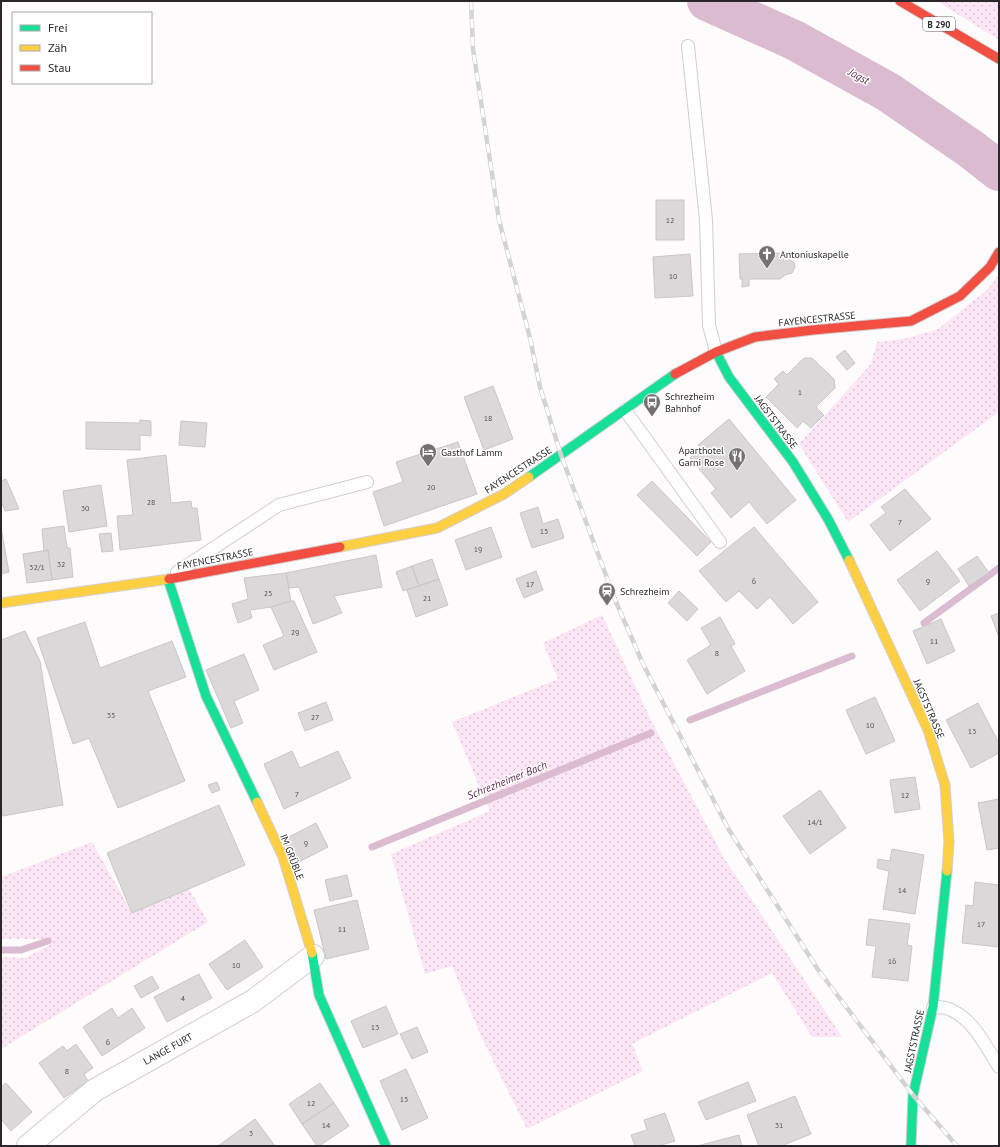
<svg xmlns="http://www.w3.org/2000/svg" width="1000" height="1147" viewBox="0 0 1000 1147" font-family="'PT Sans',sans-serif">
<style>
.grass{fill:url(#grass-dots)}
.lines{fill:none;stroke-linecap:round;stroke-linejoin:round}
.stream{stroke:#dabbcf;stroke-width:7}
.river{stroke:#dabbcf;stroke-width:40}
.building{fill:#dbd8da;stroke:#c9c6c8}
.lane-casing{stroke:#d1ced0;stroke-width:14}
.street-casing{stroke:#d1ced0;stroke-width:24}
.fast-casing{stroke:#d1ced0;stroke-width:11}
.slow-casing{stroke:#d1ced0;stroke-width:11}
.jam-casing{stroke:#d1ced0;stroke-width:11}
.lane{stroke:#fffeff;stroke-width:12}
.street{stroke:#fffeff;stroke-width:22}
.fast{stroke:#16e098;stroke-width:9}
.slow{stroke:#ffcf43;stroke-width:9}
.jam{stroke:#f24e42;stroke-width:9}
.rail-casing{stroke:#d4d3d3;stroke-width:4.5}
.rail{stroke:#fff;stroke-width:3;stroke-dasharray:9;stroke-linecap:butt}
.labels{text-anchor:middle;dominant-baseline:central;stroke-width:3;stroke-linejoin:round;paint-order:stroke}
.number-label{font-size:8px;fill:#575255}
.shield{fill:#fff;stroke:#6b6769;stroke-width:1}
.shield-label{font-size:9px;font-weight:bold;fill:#2b2629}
.poi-label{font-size:10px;fill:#2b2629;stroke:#fff;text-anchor:start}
.street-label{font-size:10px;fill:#2b2629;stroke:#fff}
.water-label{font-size:11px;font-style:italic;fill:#612c51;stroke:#fff}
</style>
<defs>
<pattern id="grass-dots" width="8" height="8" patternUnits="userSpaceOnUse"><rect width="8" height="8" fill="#fce5f4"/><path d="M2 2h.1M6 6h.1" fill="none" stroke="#d8c4d1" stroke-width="1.8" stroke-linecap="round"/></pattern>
</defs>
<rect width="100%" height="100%" fill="#fefbfd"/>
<!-- grass -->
<path class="grass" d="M937,1H999V40Z
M999,275V412L848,522L799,444L871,364L877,342L903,339L938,329L986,291Z
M602,615L652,722L724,858L842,1037H812L772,973L632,1044L643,1071L527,1129L480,1034L452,966L425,974L391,854L490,811L452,722L558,679L543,643Z
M92,842L132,913L189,889L208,922L1,1049V957L25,958L50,945L49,939H1V876H4Z"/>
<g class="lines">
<!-- stream -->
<path class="stream" d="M924,623L999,568
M690,720L852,656
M372,847L651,733
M1,950H21L48,941"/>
<!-- river -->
<path class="river" d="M707,1L794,40L888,92L971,149L999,171"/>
</g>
<!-- building -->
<path class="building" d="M656,200H684V240H656Z
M780,253L784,259H789L794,263L795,267L792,273L785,275L780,279H749V286L742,287V279H740L739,254Z
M690,254L693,296L655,298L653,257Z
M845,350L855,363L847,370L836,357Z
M804,358H812L834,379L835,388L816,407L824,415L811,428L803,421L797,428L766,397L779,384L774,379L783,371L787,375Z
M493,386L513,439L484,450L464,397Z
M729,419L796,500L767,524L749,502L731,518L711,493L716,489L690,458L701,448L698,445Z
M140,420L151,421V436L140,435V450L86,449V422L140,423Z
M181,421L207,423L205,447L179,445Z
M458,442L477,494L384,526L373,492L403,482L396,462Z
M166,455L171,503L191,501L192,508H197L201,540L120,550L117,516L133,515L127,460Z
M6,479L19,509L5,511L1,501V481Z
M652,481L711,542L697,556L637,495Z
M101,485L107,526L69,532L63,491Z
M905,489L931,519L890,551L870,525L886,513L881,507Z
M538,507L543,524L558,519L564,538L532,548L520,513Z
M64,526L67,548H70L73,577L52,580L48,550L44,551L42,529Z
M491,527L502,557L466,570L455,540Z
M754,527L818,602L793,624L770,597L757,609L739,591L726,602L699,571Z
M1,528L9,572L1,574Z
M111,533L113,551L102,552L99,534Z
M48,550L52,580L27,583L23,554Z
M937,551L960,581L920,611L897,580Z
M376,555L382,587L334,596L342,613L313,624L299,587L289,588L286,573Z
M977,556L989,573L969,586L958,569Z
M432,559L439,579L419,586L412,566Z
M412,566L419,586L403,591L396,572Z
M536,571L543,590L524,598L516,579Z
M286,573L291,601L271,607L250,610L252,618L238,623L232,604L248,599L244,578Z
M439,579L448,605L416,617L407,590Z
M679,591L698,609L687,621L668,603Z
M291,601H294L317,652L274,670L263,645L284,636L271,607Z
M999,613V637L991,616Z
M720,617L735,644L731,646L745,671L707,694L687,660L711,645L701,628Z
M941,619L955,651L927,664L913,631Z
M85,622L100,668L172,641L186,677L148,691L185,781L118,808L89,738L73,744L37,638Z
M25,631L40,661L63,805L3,816L1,809V640Z
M244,654L259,690L234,701L243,723L231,728L206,670Z
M875,697L895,741L866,754L846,710Z
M326,702L333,720L305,731L298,713Z
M978,703L999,743V753L971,768L946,720Z
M292,751L300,768L338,751L351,778L284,809L264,764Z
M915,777L920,809L895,813L890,780Z
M217,782L220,790L212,793L208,785Z
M820,790L846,828L810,854L783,816Z
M999,799V848L987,850L978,803Z
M219,805L245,865L132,913L107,853Z
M316,823L328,847L295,864L283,840Z
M892,849L924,855L915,914L883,909L889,871L877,868L878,859L890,861Z
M347,875L352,896L330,901L325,880Z
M975,882L999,885V947L962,943L966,905L973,906Z
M357,900L369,949L326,959L314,910Z
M869,919L910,924L907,945L912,946L908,981L872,977L876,946L866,945Z
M245,940L263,967L227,990L209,964Z
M199,974L212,998L167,1022L154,997Z
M152,976L159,988L141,998L134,986Z
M386,1006L398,1034L363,1048L351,1021Z
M112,1008L118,1018L132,1008L145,1028L102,1056L83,1027Z
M417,1027L428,1052L412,1059L400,1034Z
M76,1044L93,1068L84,1074L88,1081L64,1098L39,1063L63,1046L67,1051Z
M406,1069L428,1118L402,1130L380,1081Z
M748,1082L756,1101L706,1120L698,1102Z
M6,1083L32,1112L11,1131L1,1119V1087Z
M320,1083L334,1103L302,1124L289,1104Z
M795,1096L811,1134L781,1146H759L747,1115Z
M334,1103L349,1126L319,1146H317L302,1124Z
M665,1113L675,1141L658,1146H635L631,1135L647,1130L644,1120Z
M255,1119L275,1146H218Z
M739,1135L742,1146H697Z"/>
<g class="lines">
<!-- lane casing -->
<g class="lane-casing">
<path id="lane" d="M688,46L706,220L709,325L716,352
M625,410L720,542
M177,572L279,505L367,482
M933,1007C939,1007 946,1007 951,1010C973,1019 987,1048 999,1067"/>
</g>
<!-- street casing -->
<g class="street-casing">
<path id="street" d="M28,1146L95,1090L253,1001L313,956"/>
</g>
<!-- fast casing -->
<g class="fast-casing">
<path id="fast" d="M716,352L729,377L793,462L828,519L849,560
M529,477L675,374
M168,579L206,696L257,802
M312,953L319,995L386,1146
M911,1146L913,1095L933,1007L947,871"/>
</g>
<!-- slow casing -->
<g class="slow-casing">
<path id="slow" d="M340,547L437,528L504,494L529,477
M849,560L928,730L945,785L949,842L947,871
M1,603L169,579
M257,802L283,857L312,953"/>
</g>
<!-- jam casing -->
<g class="jam-casing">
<path id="jam" d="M900,1L999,59
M675,374L716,352L755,337L813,330L911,321L960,296L990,267L999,252
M169,579L340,547"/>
</g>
<!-- lane -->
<use href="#lane" class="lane"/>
<!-- street -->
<use href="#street" class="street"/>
<!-- fast -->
<use href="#fast" class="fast"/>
<!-- slow -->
<use href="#slow" class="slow"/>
<!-- jam -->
<use href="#jam" class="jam"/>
<!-- rail casing -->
<g class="rail-casing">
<path id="rail" d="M471,1L473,49L499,220L530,338L540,387L561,455L616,602L643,664L729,830L819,971L913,1095L957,1146"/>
</g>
<!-- rail -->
<use href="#rail" class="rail"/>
</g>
<!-- icons -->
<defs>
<g id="church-pin" transform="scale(0.9)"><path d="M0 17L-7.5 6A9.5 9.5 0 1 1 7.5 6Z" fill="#757173" stroke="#fff"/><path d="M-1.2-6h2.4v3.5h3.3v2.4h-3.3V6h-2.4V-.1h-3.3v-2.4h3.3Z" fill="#fff"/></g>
<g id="bus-pin" transform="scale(0.9)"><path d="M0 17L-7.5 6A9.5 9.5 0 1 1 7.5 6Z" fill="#757173" stroke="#fff"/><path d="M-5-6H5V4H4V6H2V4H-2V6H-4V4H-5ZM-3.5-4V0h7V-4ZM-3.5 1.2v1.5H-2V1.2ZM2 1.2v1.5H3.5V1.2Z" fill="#fff"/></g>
<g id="hotel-pin" transform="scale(0.9)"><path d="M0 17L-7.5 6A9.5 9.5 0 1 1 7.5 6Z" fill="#757173" stroke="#fff"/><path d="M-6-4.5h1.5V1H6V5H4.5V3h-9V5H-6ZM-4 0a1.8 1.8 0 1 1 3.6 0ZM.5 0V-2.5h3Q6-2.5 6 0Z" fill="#fff"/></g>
<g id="restaurant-pin" transform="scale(0.9)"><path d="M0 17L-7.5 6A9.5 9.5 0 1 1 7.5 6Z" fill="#757173" stroke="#fff"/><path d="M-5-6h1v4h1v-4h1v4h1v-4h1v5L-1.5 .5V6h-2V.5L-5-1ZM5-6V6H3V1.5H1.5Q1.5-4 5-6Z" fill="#fff"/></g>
<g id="station-pin" transform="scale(0.9)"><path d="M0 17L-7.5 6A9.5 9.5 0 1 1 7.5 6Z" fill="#757173" stroke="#fff"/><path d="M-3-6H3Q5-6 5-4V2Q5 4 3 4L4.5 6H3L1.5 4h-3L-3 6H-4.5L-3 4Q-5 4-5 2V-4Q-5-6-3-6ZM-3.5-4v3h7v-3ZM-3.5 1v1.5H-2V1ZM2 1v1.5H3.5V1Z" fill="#fff"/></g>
</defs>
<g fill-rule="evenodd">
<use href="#church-pin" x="767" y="254"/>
<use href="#bus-pin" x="652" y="402"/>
<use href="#hotel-pin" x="428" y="452"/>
<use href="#restaurant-pin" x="737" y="456"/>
<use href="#station-pin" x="607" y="591"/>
</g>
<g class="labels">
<!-- number labels -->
<g class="number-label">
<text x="670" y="220">12</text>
<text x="673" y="276">10</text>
<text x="800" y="392">1</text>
<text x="488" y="418">18</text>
<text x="431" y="487">20</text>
<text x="151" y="502">28</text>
<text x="85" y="508">30</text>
<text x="900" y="522">7</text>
<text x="544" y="531">15</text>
<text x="478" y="549">19</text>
<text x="61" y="564">32</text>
<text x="37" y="567">32/1</text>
<text x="754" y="581">6</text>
<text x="928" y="581">9</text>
<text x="530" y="584">17</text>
<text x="268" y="593">25</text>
<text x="427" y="598">21</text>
<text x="295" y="632">29</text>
<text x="934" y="641">11</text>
<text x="717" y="653">8</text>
<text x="111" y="715">35</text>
<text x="315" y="717">27</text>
<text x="870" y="725">10</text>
<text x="972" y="731">13</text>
<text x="297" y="794">7</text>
<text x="905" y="795">12</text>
<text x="815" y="822">14/1</text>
<text x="306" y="843">9</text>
<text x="902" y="890">14</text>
<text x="981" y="924">17</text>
<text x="342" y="929">11</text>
<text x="892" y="961">16</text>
<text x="236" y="965">10</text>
<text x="183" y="998">4</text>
<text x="375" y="1027">13</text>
<text x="108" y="1042">6</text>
<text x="67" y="1071">8</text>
<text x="404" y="1099">15</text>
<text x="311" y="1103">12</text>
<text x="326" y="1125">14</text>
<text x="779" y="1125">31</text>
<text x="251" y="1133">3</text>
</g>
<!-- shield labels -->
<rect class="shield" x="923" y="17" width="32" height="14" rx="3"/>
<g class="shield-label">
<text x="939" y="24">B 290</text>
</g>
<!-- poi labels -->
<g class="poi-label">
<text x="780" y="254">Antoniuskapelle</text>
<text x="665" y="396">Schrezheim<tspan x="665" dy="12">Bahnhof</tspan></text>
<text x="724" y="450" text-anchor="end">Aparthotel<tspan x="724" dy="12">Garni Rose</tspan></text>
<text x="441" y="452">Gasthof Lamm</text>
<text x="620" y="591">Schrezheim</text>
</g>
<!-- street labels -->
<g class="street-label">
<text transform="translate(817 319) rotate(-6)">FAYENCESTRASSE</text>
<text transform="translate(776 422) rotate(53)">JAGSTSTRASSE</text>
<text transform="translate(518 470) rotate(-33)">FAYENCESTRASSE</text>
<text transform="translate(215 559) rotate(-11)">FAYENCESTRASSE</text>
<text transform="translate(929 709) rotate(67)">JAGSTSTRASSE</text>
<text transform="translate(292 857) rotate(69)">IM GRÜBLE</text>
<text transform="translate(914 1041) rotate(-78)">JAGSTSTRASSE</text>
<text transform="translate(168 1049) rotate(-29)">LANGE FURT</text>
</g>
<!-- water labels -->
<g class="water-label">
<text transform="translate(859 76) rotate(29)">Jagst</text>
<text transform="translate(507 780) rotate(-22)">Schrezheimer Bach</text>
</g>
</g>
<!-- border -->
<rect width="1000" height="1147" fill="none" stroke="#2b2629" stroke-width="4"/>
<!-- legend -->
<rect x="12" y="12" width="140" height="72" fill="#ffffff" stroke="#aaa8a9"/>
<rect x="20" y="25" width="20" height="6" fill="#16e098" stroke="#aaa8a9"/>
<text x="48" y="32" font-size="12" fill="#2b2629">Frei</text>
<rect x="20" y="45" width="20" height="6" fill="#ffcf43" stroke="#aaa8a9"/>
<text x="48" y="52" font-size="12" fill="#2b2629">Zäh</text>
<rect x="20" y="65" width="20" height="6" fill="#f24e42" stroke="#aaa8a9"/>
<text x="48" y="72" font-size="12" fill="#2b2629">Stau</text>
</svg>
